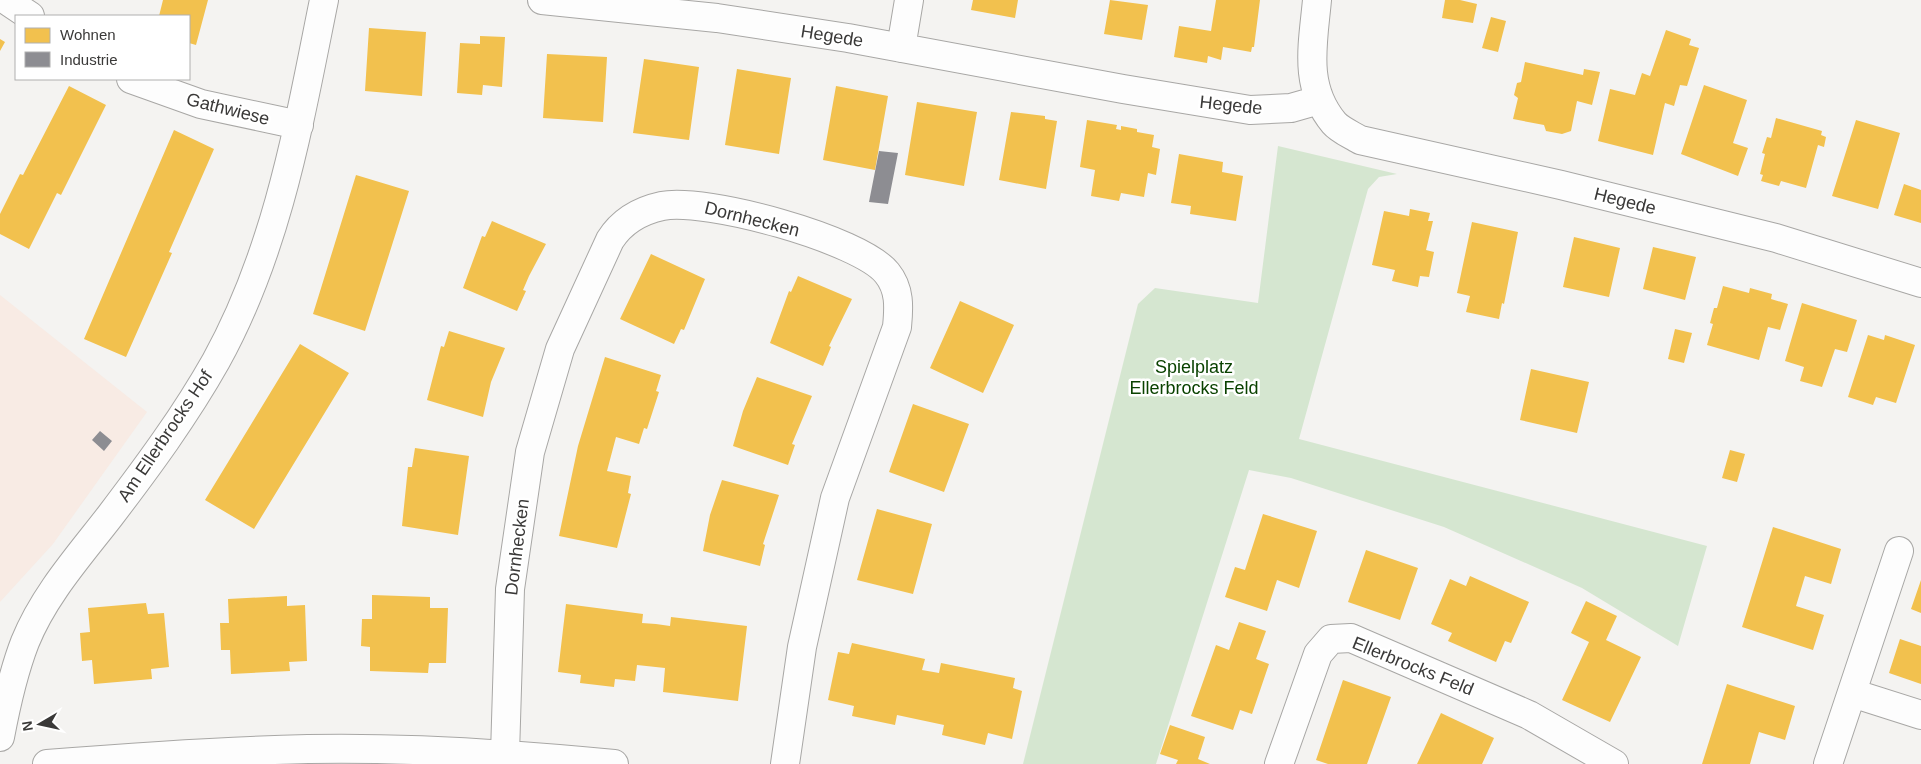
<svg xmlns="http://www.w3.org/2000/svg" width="1921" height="764" viewBox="0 0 1921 764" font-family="Helvetica,sans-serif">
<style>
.industrial{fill:#f8ebe4}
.green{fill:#d5e6d0}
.homes{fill:#f2c14e}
.industry{fill:#8d8d92}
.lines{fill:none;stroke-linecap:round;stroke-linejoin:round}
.minor-casing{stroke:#a8a7a5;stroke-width:30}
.minor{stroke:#fdfdfd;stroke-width:28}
.labels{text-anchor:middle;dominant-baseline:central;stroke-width:5;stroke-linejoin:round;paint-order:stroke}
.street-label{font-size:18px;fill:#3a3938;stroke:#fff}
.park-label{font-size:18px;fill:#0a4200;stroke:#fff}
</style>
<rect width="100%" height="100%" fill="#f4f3f1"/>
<!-- industrial -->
<path class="industrial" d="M0,295L147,412L53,544L0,602Z"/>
<!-- green -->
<path class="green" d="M1278,146L1397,174L1379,177L1368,189L1299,439L1707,546L1678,646L1582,588L1444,527L1291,478L1249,470L1156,764H1023L1138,304L1155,288L1258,303Z"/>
<!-- homes -->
<path class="homes" d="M163,0H208L196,45L189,43V16H159Z
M973,0H1018L1015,18L971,10Z
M1110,0L1148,5L1142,40L1104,34Z
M1216,0H1260L1254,47H1252L1251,52L1223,47L1221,60L1208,56L1207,63L1174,57L1179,26L1211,31Z
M1445,0H1460L1477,4L1473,23L1442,18Z
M1491,17L1506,21L1498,52L1482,48Z
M369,28L426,32L422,96L365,91Z
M1666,30L1691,39L1689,45L1699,48L1687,86L1680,85L1674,106L1665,103L1653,155L1598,141L1610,89L1635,95L1642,73L1650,76Z
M480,36L505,37L502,87L483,85L482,95L457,93L460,43L480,44Z
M0,39L5,42L0,51Z
M547,54L607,57L603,122L543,118Z
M644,59L699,67L689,140L633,133Z
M1525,62L1583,75L1584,69L1600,72L1592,105L1577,101L1571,131L1562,134L1546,131L1544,125L1513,119L1518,98L1514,95L1517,83L1521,82Z
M737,69L791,78L779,154L725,145Z
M1704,85L1747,100L1733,143L1748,148L1738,176L1681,154Z
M69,86L106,105L61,195L57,193L29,249L0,234V214L20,174L23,175Z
M836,86L888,96L875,170L823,160Z
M917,102L977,112L964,186L905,175Z
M1011,112L1045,116V119L1057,121L1046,189L999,180Z
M1776,118L1822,131L1821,135L1826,137L1824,147L1818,145L1806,188L1781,181L1779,186L1761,181L1763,175L1760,174L1765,154L1762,153L1767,137L1771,138Z
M1087,120L1117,125L1116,129L1121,130V126L1137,129V132L1154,135L1152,147L1160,149L1156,175L1148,173L1144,197L1121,193L1119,201L1091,196L1095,170L1080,167Z
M1856,120L1900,133L1878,209L1832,196Z
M174,130L214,149L169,252L172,253L126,357L84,339Z
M1179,154L1223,162L1222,172L1243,176L1236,221L1190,214L1191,206L1171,203Z
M356,175L409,191L365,331L313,314Z
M1904,184L1921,190V223L1894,215Z
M1410,209L1430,213L1428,221H1433L1426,250L1434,252L1429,277L1420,276L1418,287L1392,281L1395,270L1372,265L1384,211L1409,216Z
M492,221L546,244L529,276L523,290L526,291L517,311L463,288L482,236L485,237Z
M1472,222L1518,232L1504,304L1502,303L1499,319L1466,312L1470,296L1457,293Z
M1574,237L1620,248L1609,297L1563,287Z
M1653,247L1696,257L1685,300L1643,289Z
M651,254L705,279L684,330L681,329L674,344L620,319Z
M798,276L852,299L829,346L831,347L823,366L770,343L789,291L791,292Z
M1723,286L1749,293L1750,288L1772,294L1771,299L1788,304L1780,330L1768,327L1759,360L1707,345L1713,324L1710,323L1714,308H1717Z
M960,301L1014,325L983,393L930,368Z
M1802,303L1857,320L1847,352L1835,349L1822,387L1800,381L1804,367L1785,361Z
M1675,329L1692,333L1684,363L1668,359Z
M449,331L505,348L491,382L483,417L427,400L441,346L444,347Z
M1868,335L1884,340L1885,335L1915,345L1896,403L1876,397L1873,405L1848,397Z
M300,344L349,373L254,529L205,500Z
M605,357L661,375L656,391L659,392L647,429L644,428L639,444L616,437L607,471L631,476L628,493L631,494L617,548L559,536L578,446Z
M1531,369L1589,382L1577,433L1520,420Z
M757,377L812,396L792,444L795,445L788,465L733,446L743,411Z
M913,404L969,424L944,492L889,472Z
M415,448L469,456L458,535L402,526L408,467H412Z
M1730,450L1745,454L1737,482L1722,478Z
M722,480L779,495L763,544L765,545L760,566L703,551L710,515Z
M877,509L932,524L913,594L857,580Z
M1263,514L1317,531L1299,588L1277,580L1267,611L1225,597L1235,567L1245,570Z
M1773,527L1841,549L1831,584L1805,576L1796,606L1824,615L1813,650L1742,627Z
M1366,550L1418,568L1400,620L1348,602Z
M1470,576L1529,602L1511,643L1505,641L1496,662L1448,641L1452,633L1431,624L1450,579L1466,586Z
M1921,580V613L1911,609Z
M372,595L430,597V608H448L446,663H429L428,673L370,671V647L361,646L362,619H372Z
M287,596V606L305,605L307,661L289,662L290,671L231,674L230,650H221L220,623H229L228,599Z
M1586,601L1617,616L1606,640L1641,657L1610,722L1562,700L1589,642L1571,633Z
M146,603L148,614L164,613L169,667L151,669L152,679L94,684L92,660L82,661L80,633L90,632L88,608Z
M566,604L643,614L642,623L656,624L670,626L671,617L747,626L738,701L663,692L665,668L637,665L635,681L615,679L614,687L580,683L581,675L558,672Z
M1239,622L1266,631L1256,659L1269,664L1252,714L1240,710L1233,730L1191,716L1216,645L1229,650Z
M1900,639L1921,646V684L1889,673Z
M852,643L925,659L922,670L939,673L941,663L1015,678L1013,688L1022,691L1012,739L988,733L985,745L942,735L944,725L897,715L895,725L852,716L854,706L828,700L838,652L849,654Z
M1343,680L1391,697L1367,764H1328L1316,760Z
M1727,684L1795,706L1785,740L1759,732L1750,764H1702Z
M1441,713L1494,738L1482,764H1417Z
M1170,725L1205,737L1198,759L1210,764H1176L1178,760L1160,754Z"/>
<!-- industry -->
<path class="industry" d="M879,151L898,153L888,204L869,202Z
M100,431L112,441L104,451L92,440Z"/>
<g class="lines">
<!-- minor casing -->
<g class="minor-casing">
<path id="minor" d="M6,0L30,16
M542,0L717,18L848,38L1123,89L1250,110L1291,108L1319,100
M1317,0C1313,44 1303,86 1334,123C1340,130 1352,135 1360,140L1561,185L1776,238L1921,283
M901,48L909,0
M131,79L201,104L299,125
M1852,693L1921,715
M0,737C6,705 13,673 25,642C44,595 79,556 110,516C148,466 185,416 216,361C278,249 299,123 324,0
M505,754L510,589L530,452L560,349L610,240C622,221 639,211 662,206C704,197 860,239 887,273C900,289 899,307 897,327L835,498L802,647L785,764
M47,764C134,757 221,751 308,749C410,747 513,754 614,764
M1279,764L1318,654L1331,639L1351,638L1529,715L1614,764
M1828,764L1899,551"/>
</g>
<!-- minor -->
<use href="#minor" class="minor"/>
</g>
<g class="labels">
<!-- street labels -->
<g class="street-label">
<text transform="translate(832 36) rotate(9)">Hegede</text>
<text transform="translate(1231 105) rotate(6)">Hegede</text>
<text transform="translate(228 109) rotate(14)">Gathwiese</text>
<text transform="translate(1625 201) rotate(14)">Hegede</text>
<text transform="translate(752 219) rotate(14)">Dornhecken</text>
<text transform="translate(165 436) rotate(-56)">Am Ellerbrocks Hof</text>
<text transform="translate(517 547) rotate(-83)">Dornhecken</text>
<text transform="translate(1413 666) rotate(22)">Ellerbrocks Feld</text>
</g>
<!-- park labels -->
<g class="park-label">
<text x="1194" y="367">Spielplatz<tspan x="1194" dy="21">Ellerbrocks Feld</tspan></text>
</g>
</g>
<!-- legend -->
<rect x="15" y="15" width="175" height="65" fill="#ffffff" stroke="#b0b0af"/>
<rect x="25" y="28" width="25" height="15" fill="#f2c14e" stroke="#b0b0af"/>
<text x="60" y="40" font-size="15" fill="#3a3938">Wohnen</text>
<rect x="25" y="52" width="25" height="15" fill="#8d8d92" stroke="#b0b0af"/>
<text x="60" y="65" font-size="15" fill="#3a3938">Industrie</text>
<!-- north arrow -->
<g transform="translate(40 724) rotate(261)" stroke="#ffffff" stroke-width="4" paint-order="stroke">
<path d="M0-4L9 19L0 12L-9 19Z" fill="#3a3938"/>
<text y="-8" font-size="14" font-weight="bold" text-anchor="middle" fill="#3a3938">N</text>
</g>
</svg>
